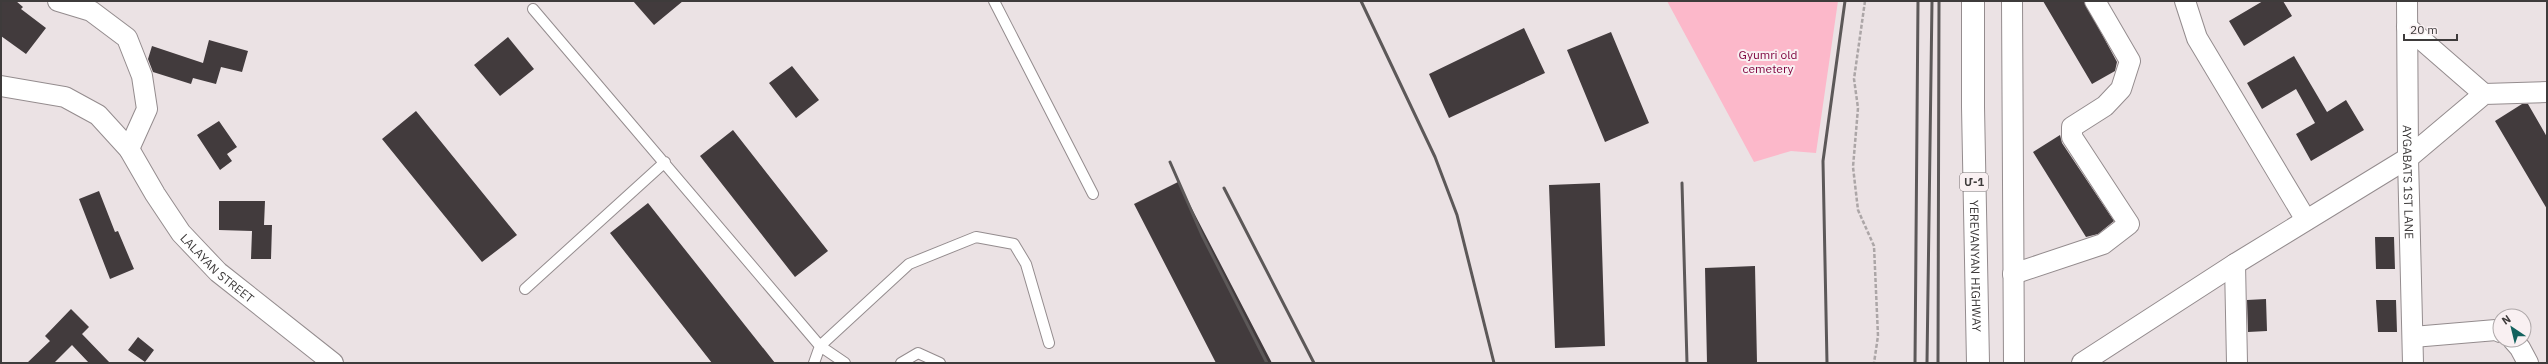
<svg xmlns="http://www.w3.org/2000/svg" width="2548" height="364" viewBox="0 0 2548 364" font-family="'IBM Plex Sans','Noto Sans Armenian',sans-serif">
<style>
.green{fill:#fcb8ca}
.building{fill:#423b3d}
.lines{fill:none;stroke-linecap:round;stroke-linejoin:round}
.service-casing{stroke:#948c8e;stroke-width:12}
.minor-casing{stroke:#948c8e;stroke-width:22}
.trunk-casing{stroke:#948c8e;stroke-width:24}
.path{stroke:#aca6a7;stroke-width:2.5;stroke-dasharray:4 2;stroke-linecap:butt}
.service{stroke:#fff;stroke-width:10}
.minor{stroke:#fff;stroke-width:20}
.trunk{stroke:#fff;stroke-width:22}
.rail{stroke:#5c5858;stroke-width:3}
.labels{text-anchor:middle;dominant-baseline:central;stroke-width:4;stroke-linejoin:round;paint-order:stroke}
.shield{fill:#f9f0f2;stroke:#767172;stroke-width:1}
.shield-label{font-size:11px;font-weight:bold;fill:#3e3b3b}
.park-label{font-size:12px;fill:#7c003d;stroke:#f9f0f2}
.street-label{font-size:12px;fill:#3e3b3b;stroke:#f9f0f2}
</style>
<rect width="100%" height="100%" fill="#ebe2e4"/>
<!-- green -->
<path class="green" d="M1667,1H1838L1816,153L1791,151L1754,162Z"/>
<!-- building -->
<path class="building" d="M1,1H16L23,7L21,9L46,28L26,54L1,36Z
M633,1H683L654,25Z
M2043,1H2084L2117,62L2115,71L2092,84Z
M2263,1H2283L2292,16L2244,46L2229,21Z
M1524,28L1545,73L1449,118L1429,74Z
M1611,32L1649,123L1605,142L1567,50Z
M508,37L534,69L500,96L474,65Z
M209,40L248,51L242,72L221,67L216,84L193,78L191,84L153,72L148,59L152,46L203,63Z
M2294,56L2327,112L2346,100L2364,130L2311,161L2296,134L2315,123L2296,89L2262,109L2247,83Z
M792,66L819,100L796,118L769,83Z
M2522,104H2528L2547,137V209L2495,121Z
M416,111L517,235L482,262L382,139Z
M219,121L237,147L227,154L232,161L220,170L197,135Z
M733,130L828,251L795,277L700,156Z
M2060,135L2062,143L2114,221L2098,234L2086,237L2033,152Z
M1178,182L1272,363H1216L1134,204Z
M1600,183L1605,346L1555,348L1549,185Z
M99,191L115,232L118,231L134,269L110,279L79,199Z
M219,201H265L264,225H272L271,259H251L252,231L219,230Z
M648,203L775,363H712L610,233Z
M2375,237H2394L2395,269H2376Z
M1755,266L1757,363H1707L1705,268Z
M2266,299L2267,331L2248,332L2247,300Z
M2376,300H2396L2397,332H2378Z
M71,309L89,327L82,334L110,363H89L72,345L54,363H27L50,341L45,336Z
M138,337L154,350L145,362L128,350Z"/>
<g class="lines">
<!-- service casing -->
<g class="service-casing">
<path id="service" d="M994,1L1093,194
M533,9L820,346L845,363
M525,289L665,162
M814,363L820,346L909,264L976,237L1014,244L1026,264L1049,343
M901,363L918,353L940,363"/>
</g>
<!-- minor casing -->
<g class="minor-casing">
<g id="minor">
<path d="M58,1L91,11L127,38L142,76L147,109L129,149"/>
<path d="M2012,1L2014,363"/>
<path d="M2185,1L2197,38L2306,220"/>
<path id="s1" d="M2407,1L2408,158L2413,363"/>
<path d="M2407,27L2484,94"/>
<path id="s2" d="M1,86L65,97L98,115L129,149L155,194L181,233L218,272L333,363"/>
<path d="M2235,264L2237,363"/>
<path d="M2013,274L2103,244L2129,224L2072,137V127L2105,106L2121,89L2130,61L2095,1"/>
<path d="M2413,337L2496,330L2500,332"/>
<path d="M2513,340L2520,348L2528,363"/>
<path d="M2082,363L2235,264L2408,158L2484,94L2547,92"/>
</g>
</g>
<!-- trunk casing -->
<g class="trunk-casing">
<g id="trunk">
<path id="s3" d="M1973,1V107L1978,363"/>
</g>
</g>
<!-- path -->
<path class="path" d="M1865,1L1854,79L1858,108L1853,167L1858,210L1874,246L1878,336L1874,363"/>
<!-- service -->
<use href="#service" class="service"/>
<!-- minor -->
<use href="#minor" class="minor"/>
<!-- trunk -->
<use href="#trunk" class="trunk"/>
<!-- rail -->
<path class="rail" d="M1361,1L1435,157L1457,215L1494,363
M1170,162L1202,235L1267,363
M1682,183L1687,363
M1224,188L1314,363
M1827,363L1823,161L1845,1
M1915,363L1918,1
M1927,363L1932,1
M1938,363L1939,1"/>
</g>
<g class="labels">
<!-- shield labels -->
<rect class="shield" x="1960" y="173" width="28" height="18" rx="3"/>
<g class="shield-label">
<text x="1974" y="182">Մ-1</text>
</g>
<!-- park labels -->
<g class="park-label">
<text x="1768" y="54">Gyumri old<tspan x="1768" dy="14">cemetery</tspan></text>
</g>
<!-- street labels -->
<g class="street-label">
<text stroke="none"><textPath href="#s1" startOffset="181">AYGABATS 1ST LANE</textPath></text>
<text stroke="none"><textPath href="#s3" startOffset="265">YEREVANYAN HIGHWAY</textPath></text>
<text stroke="none"><textPath href="#s2" startOffset="298">LALAYAN STREET</textPath></text>
</g>
</g>
<!-- border -->
<rect width="2548" height="364" fill="none" stroke="#3e3b3b" stroke-width="4"/>
<!-- north arrow -->
<g transform="translate(2512 328) rotate(325)"><circle r="19" fill="#f9f0f2" stroke="#aea8a9"/>
<path d="M0-3L7 15L0 10L-7 15Z" fill="#13625e"/>
<text y="-6" font-size="11" font-weight="bold" text-anchor="middle" fill="#3e3b3b">N</text>
</g>
<!-- scale -->
<path d="M2404 34v6h53v-6" fill="none" stroke="#3e3b3b" stroke-width="2"/>
<text x="2410" y="34" font-size="12" fill="#3e3b3b" stroke="#f9f0f2" stroke-width="3" paint-order="stroke">20 m</text>
</svg>
